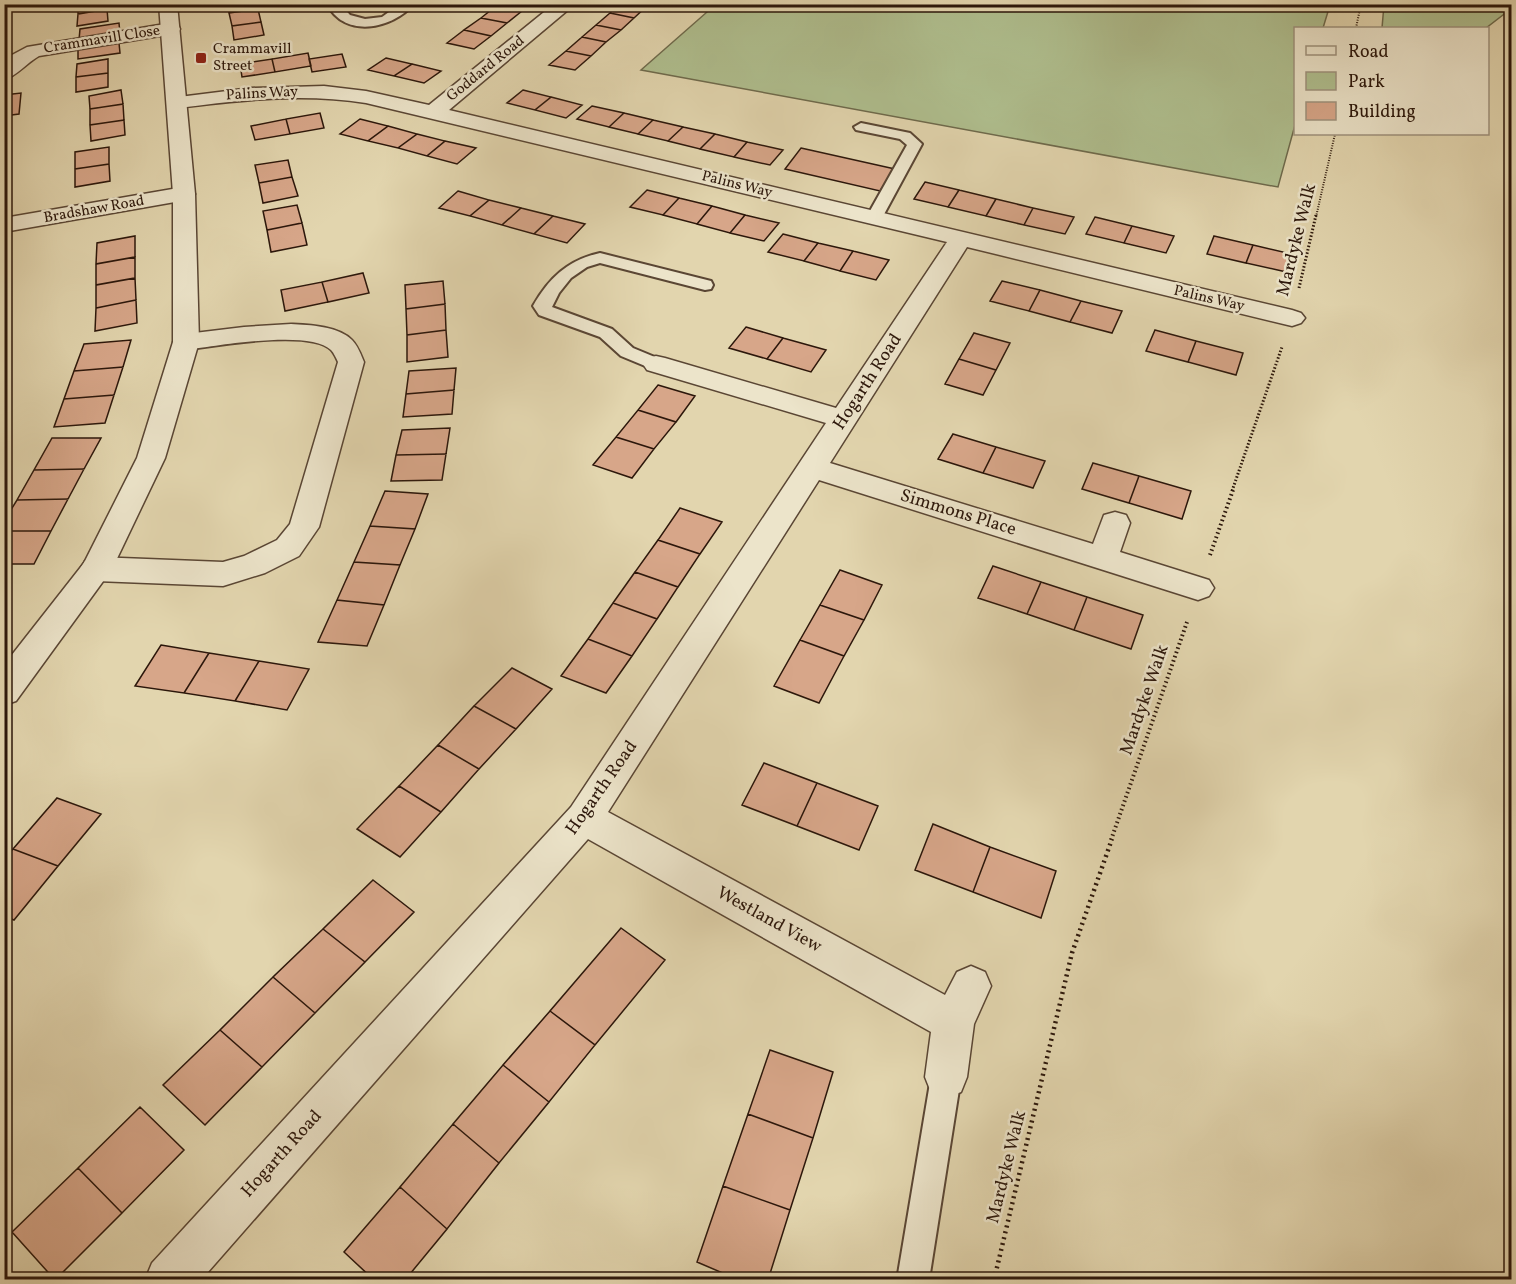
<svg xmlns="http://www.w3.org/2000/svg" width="1516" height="1284" viewBox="0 0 1516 1284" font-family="Vollkorn,serif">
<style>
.green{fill:#afbe8e;stroke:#6e6a4c;stroke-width:1.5}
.building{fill:#d7a689;stroke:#2c170b;stroke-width:1.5}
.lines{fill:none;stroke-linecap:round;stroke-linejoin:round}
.service-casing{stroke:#5a4634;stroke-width:4}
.minor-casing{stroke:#5a4634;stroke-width:3}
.tertiary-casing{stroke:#5a4634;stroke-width:3}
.path-far3{stroke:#2c170b;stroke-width:2;stroke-dasharray:1 1.5;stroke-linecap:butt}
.path-far2{stroke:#2c170b;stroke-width:3;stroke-dasharray:1.5 2;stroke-linecap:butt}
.path-far1{stroke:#2c170b;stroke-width:4;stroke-dasharray:1.5 3;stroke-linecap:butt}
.path{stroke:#2c170b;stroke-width:4.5;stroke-dasharray:2 4;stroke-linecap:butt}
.service{fill:#ece4ca;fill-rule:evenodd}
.minor{fill:#ece4ca;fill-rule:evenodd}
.tertiary{fill:#ece4ca;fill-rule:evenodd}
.poi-dot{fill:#8f2418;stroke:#ece4ca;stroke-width:2}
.labels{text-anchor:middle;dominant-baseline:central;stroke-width:5;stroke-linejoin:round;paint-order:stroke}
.far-street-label{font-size:15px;fill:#2c170b;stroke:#ece4ca}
.far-poi-label{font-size:15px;fill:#2c170b;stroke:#ece4ca;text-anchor:start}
.street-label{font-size:18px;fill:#2c170b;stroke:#ece4ca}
</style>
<rect width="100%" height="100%" fill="#e2d5ae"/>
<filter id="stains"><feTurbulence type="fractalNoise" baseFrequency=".00333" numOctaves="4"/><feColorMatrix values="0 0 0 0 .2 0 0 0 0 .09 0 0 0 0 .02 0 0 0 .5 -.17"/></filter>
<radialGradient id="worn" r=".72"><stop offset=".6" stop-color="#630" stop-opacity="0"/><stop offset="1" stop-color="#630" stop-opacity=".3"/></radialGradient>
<!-- green -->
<path class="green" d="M715,5V4L1330,5L1323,28H1296L1295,125L1278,187L641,70Z
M1384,5L1511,4L1512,8L1486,28H1382Z"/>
<!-- building -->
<path class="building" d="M78,4H107V9L78,14Z
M228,4H257L258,9L229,13Z
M498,4H531L522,11L496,6Z
M620,4H645L648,5L634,18L610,13Z
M496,6L522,11L507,23L481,18Z
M107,9L108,21L77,26L78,14Z
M258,9L261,22L232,26L229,13Z
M610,13L634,18L621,30L596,25Z
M481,18L507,23L491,36L464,30Z
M261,22L264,35L234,40L232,26Z
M119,23L120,34L79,40L80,29Z
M596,25L621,30L606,42L582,37Z
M464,30L491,36L474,49L447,43Z
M582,37L606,42L591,56L566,51Z
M119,43L120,53L78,59V48Z
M566,51L591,56L575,70L549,65Z
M308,53L311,66L275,72L272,59Z
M342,54L346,67L312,72L309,59Z
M386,58L412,64L394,76L368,70Z
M108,59V73L76,77L77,64Z
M272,59L275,72L242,77L240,64Z
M412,64L441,71L424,83L394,76Z
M108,73V87L76,92V77Z
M121,90L123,104L90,109L89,96Z
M523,90L551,97L535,110L507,103Z
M21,93L19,114L4,116V95Z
M551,97L582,105L566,118L535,110Z
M123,104L124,120L90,125V109Z
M592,106L624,113L609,127L577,119Z
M320,113L324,128L290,134L286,119Z
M624,113L653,120L638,134L609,127Z
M286,119L290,134L255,140L251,126Z
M360,119L388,126L368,141L340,134Z
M124,120L125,135L91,141L90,125Z
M653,120L683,127L668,141L638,134Z
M388,126L417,134L398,148L368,141Z
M683,127L715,134L700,149L668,141Z
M417,134L445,141L427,156L398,148Z
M715,134L747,142L734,157L700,149Z
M445,141L476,148L457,164L427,156Z
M747,142L783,150L770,165L734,157Z
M109,147V164L75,169V152Z
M801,148L895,169L880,191L785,169Z
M288,160L292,177L259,183L255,165Z
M109,164L110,181L75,187V169Z
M292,177L298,196L263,203L259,183Z
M925,182L959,190L948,207L914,199Z
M647,190L679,198L663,215L630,207Z
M959,190L996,199L986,216L948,207Z
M458,191L489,200L470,216L439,208Z
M679,198L712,206L697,224L663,215Z
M996,199L1033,208L1024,225L986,216Z
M489,200L521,208L502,225L470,216Z
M297,205L302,223L267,230L263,211Z
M712,206L745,215L730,233L697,224Z
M521,208L553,216L534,234L502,225Z
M1033,208L1074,217L1065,234L1024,225Z
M745,215L779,223L764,241L730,233Z
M553,216L585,224L567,243L534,234Z
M1095,217L1132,226L1124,243L1086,234Z
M302,223L307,245L271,252L267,230Z
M1132,226L1174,236L1166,253L1124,243Z
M783,234L818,243L804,261L768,252Z
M135,236V257L96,264L97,243Z
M1214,236L1253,245L1246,263L1207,254Z
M818,243L853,251L840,271L804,261Z
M1253,245L1296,255L1291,273L1246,263Z
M853,251L889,260L876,280L840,271Z
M135,257V278L96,285V264Z
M363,273L369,293L328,302L322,282Z
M135,278L136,300L96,308V285Z
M443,281L445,304L406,309L405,285Z
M1002,281L1040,290L1029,311L990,301Z
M322,282L328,302L285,311L281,290Z
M1040,290L1081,301L1070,322L1029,311Z
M136,300L137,323L95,331L96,308Z
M1081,301L1122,311L1112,333L1070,322Z
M445,304L446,330L407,335L406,309Z
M746,327L783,338L767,359L729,348Z
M446,330L448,357L407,362V335Z
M1155,330L1196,341L1188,362L1146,351Z
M974,333L1010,343L996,370L959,359Z
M783,338L826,350L811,372L767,359Z
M131,340L123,367L74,371L84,344Z
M1196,341L1243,353L1236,375L1188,362Z
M959,359L996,370L983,395L945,384Z
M123,367L114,395L64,399L74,371Z
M456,368L454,390L406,394L409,371Z
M658,385L695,396L676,422L638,410Z
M454,390L452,414L403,417L406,394Z
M114,395L105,423L54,427L64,399Z
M638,410L676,422L654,449L616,437Z
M450,428L446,454L396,455L402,430Z
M953,434L996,447L983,473L938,459Z
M616,437L654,449L632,478L593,465Z
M52,438H101L84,469L34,470Z
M996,447L1045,461L1033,488L983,473Z
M446,454L442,480L391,481L396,455Z
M1093,463L1139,476L1129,503L1082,489Z
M84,469L68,499L17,500L34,470Z
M1139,476L1191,491L1182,519L1129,503Z
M385,491L428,494L415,529L370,526Z
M68,499L51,531H4V521L17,500Z
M680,508L722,522L700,554L658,540Z
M370,526L415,529L400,565L354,562Z
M4,531H51L34,564H4Z
M658,540L700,554L678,587L635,572Z
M354,562L400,565L384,605L337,600Z
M993,566L1041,582L1027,614L978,598Z
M840,570L882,585L864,620L820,605Z
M635,572L678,587L657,619L613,603Z
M1041,582L1087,597L1074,630L1027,614Z
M1087,597L1143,615L1131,649L1074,630Z
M337,600L384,605L367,646L318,642Z
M613,603L657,619L632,656L588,639Z
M820,605L864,620L844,656L800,640Z
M588,639L632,656L606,693L561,676Z
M800,640L844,656L819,703L774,686Z
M161,645L209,653L184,693L135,686Z
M209,653L259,661L235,701L184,693Z
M259,661L309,669L287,710L235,701Z
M512,668L552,689L516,729L474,706Z
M474,706L516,729L479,769L438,745Z
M438,745L479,769L441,812L399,786Z
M764,763L817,783L797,826L742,805Z
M817,783L878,806L859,850L797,826Z
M399,786L441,812L400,857L357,829Z
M57,798L101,814L58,866L13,849Z
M933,824L990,847L973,892L915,870Z
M990,847L1056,871L1041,918L973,892Z
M13,849L58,866L14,920L4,916V858Z
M373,880L414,912L365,962L323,929Z
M621,928L665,960L595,1045L550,1011Z
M323,929L365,962L315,1013L273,977Z
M273,977L315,1013L262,1067L220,1030Z
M550,1011L595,1045L549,1102L503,1065Z
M220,1030L262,1067L205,1125L163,1085Z
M770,1050L833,1072L813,1138L748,1114Z
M503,1065L549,1102L499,1163L453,1124Z
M140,1107L184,1150L122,1213L78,1168Z
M748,1114L813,1138L790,1210L723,1186Z
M453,1124L499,1163L447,1229L400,1187Z
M78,1168L122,1213L55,1280L12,1232Z
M723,1186L790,1210L768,1280H739L697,1262Z
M400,1187L447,1229L405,1280H374L344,1252Z"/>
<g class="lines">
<!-- service casing -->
<g class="service-casing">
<path id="service" d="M327,4H340L350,15L365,19L382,17L400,4H414C392,29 345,39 327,4Z
M861,123L910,133L922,144L882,218L874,223L866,218L907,145L900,139L856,130L854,127Z
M600,253L711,281L713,285L711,289L705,290L600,263L587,267L571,278L559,293L552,307L612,329L633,348L662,360L665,364L662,368H650L621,356L600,337L539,315L533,306C549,278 568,260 600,253Z
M946,1062L956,1067L961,1077L929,1280H897L931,1077L936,1067Z"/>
</g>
<!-- minor casing -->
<g class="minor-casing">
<path id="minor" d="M554,4H575L449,110L1292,310L1301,313L1305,318L1301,323L1292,326L967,247L830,463L1093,544L1104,515L1115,512L1126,515L1130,523L1120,552L1209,580L1214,588L1209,596L1198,600L819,480L608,812L945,995L957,972L971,966L985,972L991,986L974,1024L967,1077L961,1092L946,1098L931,1092L925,1077L931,1032L588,839L201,1280H145L152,1263L571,807L826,423L647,370L643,364L647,358L656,356L665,358L836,408L947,242L366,103C303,93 240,100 178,108L171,106L168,102L171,98L251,88L324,86L366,91L429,105Z
M171,23L178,25L180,29L178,33L39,56C28,62 15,77 4,80V62L12,55L27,47Z
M184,187L192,189L195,194L192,199L4,232V218Z
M291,324C310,325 338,326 352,340C358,346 361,355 364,362L319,527L299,556L265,573L223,586L96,581L85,577L80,569L85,561L96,557L223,562L244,556L277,540L290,524L338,362C336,358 334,353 331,350C310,329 216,346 186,350L177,348L173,342L177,336L186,334L244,327Z"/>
</g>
<!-- tertiary casing -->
<g class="tertiary-casing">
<path id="tertiary" d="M159,4H177L195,194L199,342L165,458L112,569L16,701L4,705V665L84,563L137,458L173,342V194Z"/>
</g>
<!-- path-far3 -->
<path class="path-far3" d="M1356,28L1361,4
M1316,217L1335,134"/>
<!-- path-far2 -->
<path class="path-far2" d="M1299,288L1316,215
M1232,491L1282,347"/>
<!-- path-far1 -->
<path class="path-far1" d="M1210,555L1233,490
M1111,840L1187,622"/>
<!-- path -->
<path class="path" d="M994,1280L1072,953L1112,839"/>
<!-- service -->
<use href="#service" class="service"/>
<!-- minor -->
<use href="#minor" class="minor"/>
<!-- tertiary -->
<use href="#tertiary" class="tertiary"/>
</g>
<!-- markers -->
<rect class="poi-dot" x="195" y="52" width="12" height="12" rx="3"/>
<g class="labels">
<!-- far-street labels -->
<g class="far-street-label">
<text transform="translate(102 40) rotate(-9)">Crammavill Close</text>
<text transform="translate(486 69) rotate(-39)">Goddard Road</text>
<text transform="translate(262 94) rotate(-3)">Palins Way</text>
<text transform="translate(737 185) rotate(14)">Palins Way</text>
<text transform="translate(94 210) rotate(-10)">Bradshaw Road</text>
<text transform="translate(1209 299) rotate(13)">Palins Way</text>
</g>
<!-- far-poi labels -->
<g class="far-poi-label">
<text x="213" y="49">Crammavill<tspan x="213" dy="17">Street</tspan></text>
</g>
<!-- street labels -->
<g class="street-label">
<text transform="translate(1297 240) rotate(-76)">Mardyke Walk</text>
<text transform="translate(868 382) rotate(-57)">Hogarth Road</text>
<text transform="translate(958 513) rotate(17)">Simmons Place</text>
<text transform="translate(1145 700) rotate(-71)">Mardyke Walk</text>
<text transform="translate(602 788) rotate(-55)">Hogarth Road</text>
<text transform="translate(769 920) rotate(29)">Westland View</text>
<text transform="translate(282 1154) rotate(-48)">Hogarth Road</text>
<text transform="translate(1007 1167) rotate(-76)">Mardyke Walk</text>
</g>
</g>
<!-- margin -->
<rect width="1516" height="1284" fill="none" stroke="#e2d5ae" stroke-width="24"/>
<rect x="6" y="6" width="1504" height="1272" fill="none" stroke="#2c170b" stroke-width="3"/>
<rect x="12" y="12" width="1492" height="1260" fill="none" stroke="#2c170b" stroke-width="1.5"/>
<!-- legend -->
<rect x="1294" y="27" width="195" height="108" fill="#ece4ca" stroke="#9f927e" stroke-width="1.5"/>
<rect x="1306" y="46" width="30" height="9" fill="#ece4ca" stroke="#9f927e" stroke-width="1.5"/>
<text x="1348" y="57" font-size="18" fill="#2c170b">Road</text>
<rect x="1306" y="72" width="30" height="18" fill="#afbe8e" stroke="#9f927e" stroke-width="1.5"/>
<text x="1348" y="87" font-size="18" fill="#2c170b">Park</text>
<rect x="1306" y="102" width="30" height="18" fill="#d7a689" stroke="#9f927e" stroke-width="1.5"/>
<text x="1348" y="117" font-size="18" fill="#2c170b">Building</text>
<rect width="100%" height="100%" filter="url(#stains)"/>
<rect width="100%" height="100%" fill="url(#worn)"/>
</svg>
